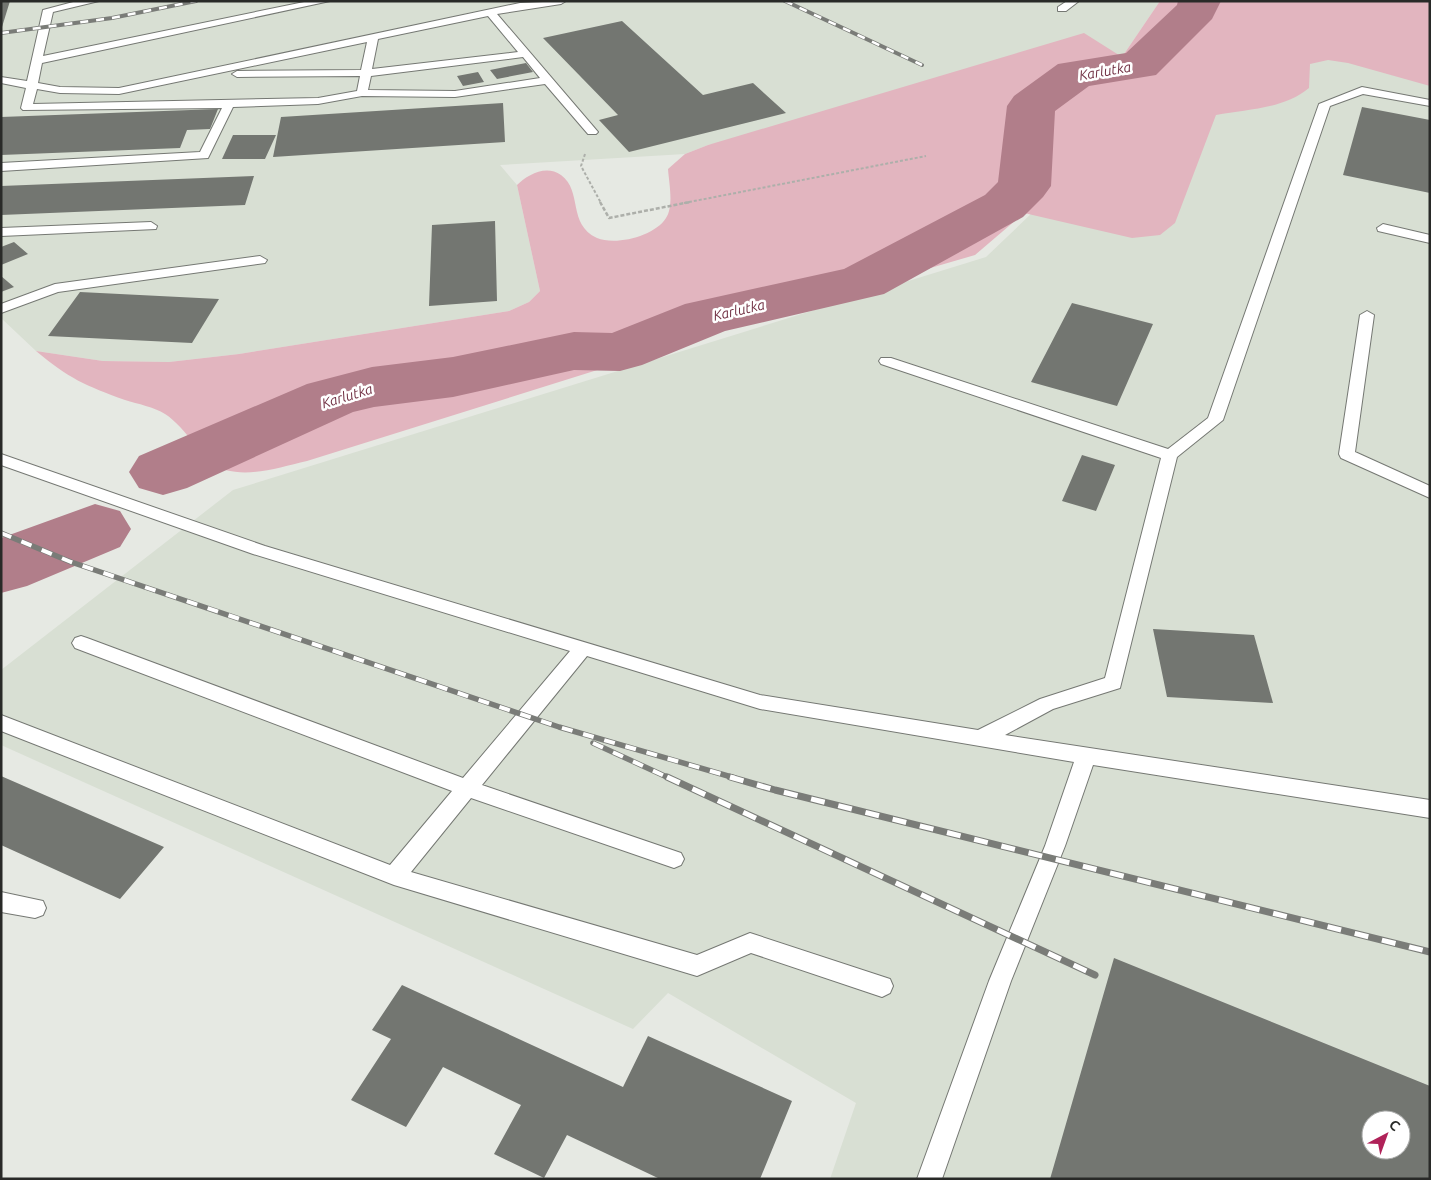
<svg xmlns="http://www.w3.org/2000/svg" width="1431" height="1180" viewBox="0 0 1431 1180" font-family="Ubuntu,sans-serif">
<style>
.built{fill:#d8dfd3;fill-rule:evenodd}
.green{fill:#e2b5bf}
.lines{fill:none;stroke-linecap:round;stroke-linejoin:round}
.river{fill:#b17e8a;fill-rule:evenodd}
.building{fill:#737671;fill-rule:evenodd}
.service-casing{stroke:#757873;stroke-width:2}
.path-far1{stroke:#adafaa;stroke-width:2;stroke-dasharray:3 2;stroke-linecap:butt}
.path{stroke:#adafaa;stroke-width:2.5;stroke-dasharray:4 2;stroke-linecap:butt}
.service{fill:#fff;fill-rule:evenodd}
.rail-far2-casing{stroke:#7a7c78;stroke-width:4}
.rail-far1-casing{stroke:#7a7c78;stroke-width:5.5}
.rail-casing{stroke:#7a7c78;stroke-width:7}
.rail-far2{stroke:#fff;stroke-width:2.5;stroke-dasharray:8;stroke-linecap:butt}
.rail-far1{stroke:#fff;stroke-width:4;stroke-dasharray:11;stroke-linecap:butt}
.rail{stroke:#fff;stroke-width:5;stroke-dasharray:14;stroke-linecap:butt}
.labels{text-anchor:middle;dominant-baseline:central;stroke-width:5;stroke-linejoin:round;paint-order:stroke}
.far-water-label{font-size:14px;font-style:italic;fill:#713043;stroke:#fff}
</style>
<rect width="100%" height="100%" fill="#e6e9e3"/>
<!-- built -->
<path class="built" d="M1,1H1160L1122,57L708,145L685,154L500,165L517,185L540,291L529,302L509,311L239,354L169,362L103,361L36,351L1,318Z
M1227,1H1430V1179H830L856,1103L668,993L633,1029L1,745V670L233,490L986,257L1214,39ZM1371,1120H1401V1150H1371Z"/>
<!-- green -->
<path class="green" d="M1160,1H1430V86L1348,63L1328,60L1310,64L1309,88C1284,109 1248,109 1216,115L1175,223L1160,235L1132,238L1024,213L975,255L824,299L307,461C280,467 253,477 225,470C206,465 185,426 165,414C154,407 138,404 125,400C86,386 68,378 36,351L103,361L169,362L239,354L509,311L529,302L540,291L517,185C527,175 546,164 561,175C583,191 567,224 597,238C616,246 655,236 666,218C674,206 669,183 668,169L685,154L708,145L1084,33L1122,57Z"/>
<g class="lines">
<!-- river -->
<path class="river" d="M1178,1H1221L1212,19L1156,75L1089,86L1055,111L1051,186L1043,197L1023,217L884,294L725,331L642,365L620,371L574,370L453,397L374,407L353,412L187,488L163,495L139,488L129,472L139,456L307,384L372,367L453,357L574,332L612,333L685,304L844,269L985,195L998,182L1007,106L1014,96L1058,64L1126,53L1177,5Z
M95,504L120,511L131,529L120,547L27,586L1,593V538Z"/>
</g>
<!-- building -->
<path class="building" d="M1,1H10L2,27H1Z
M622,21L703,95L753,83L786,113L629,152L599,120L618,115L543,38Z
M526,63L533,72L497,79L490,70Z
M478,72L484,82L463,86L457,76Z
M503,103L505,142L273,157L281,117Z
M1362,107L1430,120V193L1343,175Z
M218,109L210,129L187,130L180,148L1,155V117Z
M233,135H276L265,159H222Z
M254,176L245,205L1,215V186Z
M495,221L497,301L429,306L432,225Z
M14,242L28,254L1,265V247Z
M1,276L14,287L1,292Z
M80,292L219,299L192,343L48,336Z
M1072,303L1153,324L1117,406L1031,382Z
M1082,455L1115,465L1096,511L1062,501Z
M1153,629L1254,635L1273,703L1167,697Z
M1,776L164,847L120,899L1,845Z
M1114,958L1430,1086V1179H1050ZM1371,1120H1401V1150H1371Z
M402,985L623,1087L648,1036L792,1101L760,1179H660L567,1135L544,1178L494,1154L521,1105L443,1067L406,1127L351,1100L391,1039L372,1030Z"/>
<g class="lines">
<!-- service casing -->
<g class="service-casing">
<path id="service" d="M77,1H99L53,12L43,56L309,1H330L42,63L38,83L60,87L119,88L520,3L566,1L561,4L497,14L598,132L596,134H588L545,84L455,97L362,96L318,104L233,107L208,158L1,171V163L200,152L222,108L23,110L21,108L26,88L1,83V77L27,81L43,10ZM488,16L518,52L372,69L378,39ZM367,42L361,70L237,71L232,74L237,77L360,76L357,91L318,98L33,104L37,89L60,93L119,94ZM523,57L540,78L455,91L368,90L371,76Z
M1067,1H1079L1066,11H1058V7Z
M1362,87L1430,100V106L1363,94L1330,106L1223,420L1177,457L1120,688L1053,709L1005,735L1430,800V818L1093,765L1065,846L1011,981L942,1179H917L989,981L1045,846L1074,762L760,709L587,656L482,785L681,853L684,859L681,865L674,868L471,798L411,872L697,955L750,933L890,979L893,986L890,993L882,997L751,953L697,976L394,885L1,731V715L390,865L452,791L75,648L72,643L75,638L81,636L87,638L463,778L570,651L253,554L1,465V454L265,546L760,695L978,730L1040,699L1105,678L1161,458L881,364L879,361L881,358H891L1168,449L1208,418L1319,104Z
M151,222L157,226L156,229L1,236V228Z
M1383,224L1430,235V243L1378,231L1377,228Z
M260,256L267,260L265,263L58,292L1,313V304L55,284Z
M1367,311L1374,315L1355,452L1430,486V498L1341,458L1339,454L1360,315Z
M1,892L43,901L46,908L43,915L35,918L1,912Z"/>
</g>
<!-- path-far1 -->
<path class="path-far1" d="M585,154L581,166L601,203
M684,203L926,156"/>
<!-- path -->
<path class="path" d="M600,202L609,218L690,202"/>
<!-- service -->
<use href="#service" class="service"/>
<!-- rail-far2 casing -->
<g class="rail-far2-casing">
<path id="rail-far2" d="M785,1L922,65
M1,33L112,18L196,1"/>
</g>
<!-- rail-far1 casing -->
<g class="rail-far1-casing">
<path id="rail-far1" d="M1,533L71,562L559,727L735,778
M593,743L669,778"/>
</g>
<!-- rail casing -->
<g class="rail-casing">
<path id="rail" d="M667,777L1095,975
M730,777L775,790L1430,952"/>
</g>
<!-- rail-far2 -->
<use href="#rail-far2" class="rail-far2"/>
<!-- rail-far1 -->
<use href="#rail-far1" class="rail-far1"/>
<!-- rail -->
<use href="#rail" class="rail"/>
</g>
<g class="labels">
<!-- far-water labels -->
<g class="far-water-label">
<text transform="translate(1105 71) rotate(-10)">Karlutka</text>
<text transform="translate(739 310) rotate(-13)">Karlutka</text>
<text transform="translate(347 396) rotate(-17)">Karlutka</text>
</g>
</g>
<!-- border -->
<rect width="1431" height="1180" fill="none" stroke="#292a28" stroke-width="5"/>
<!-- north arrow -->
<g transform="translate(1386 1135) rotate(41)"><circle r="24" fill="#ffffff" stroke="#a9aaa9"/>
<path d="M0-4L9 19L0 12L-9 19Z" fill="#b02259"/>
<text y="-8" font-size="14" font-weight="bold" text-anchor="middle" fill="#292a28">С</text>
</g>
</svg>
